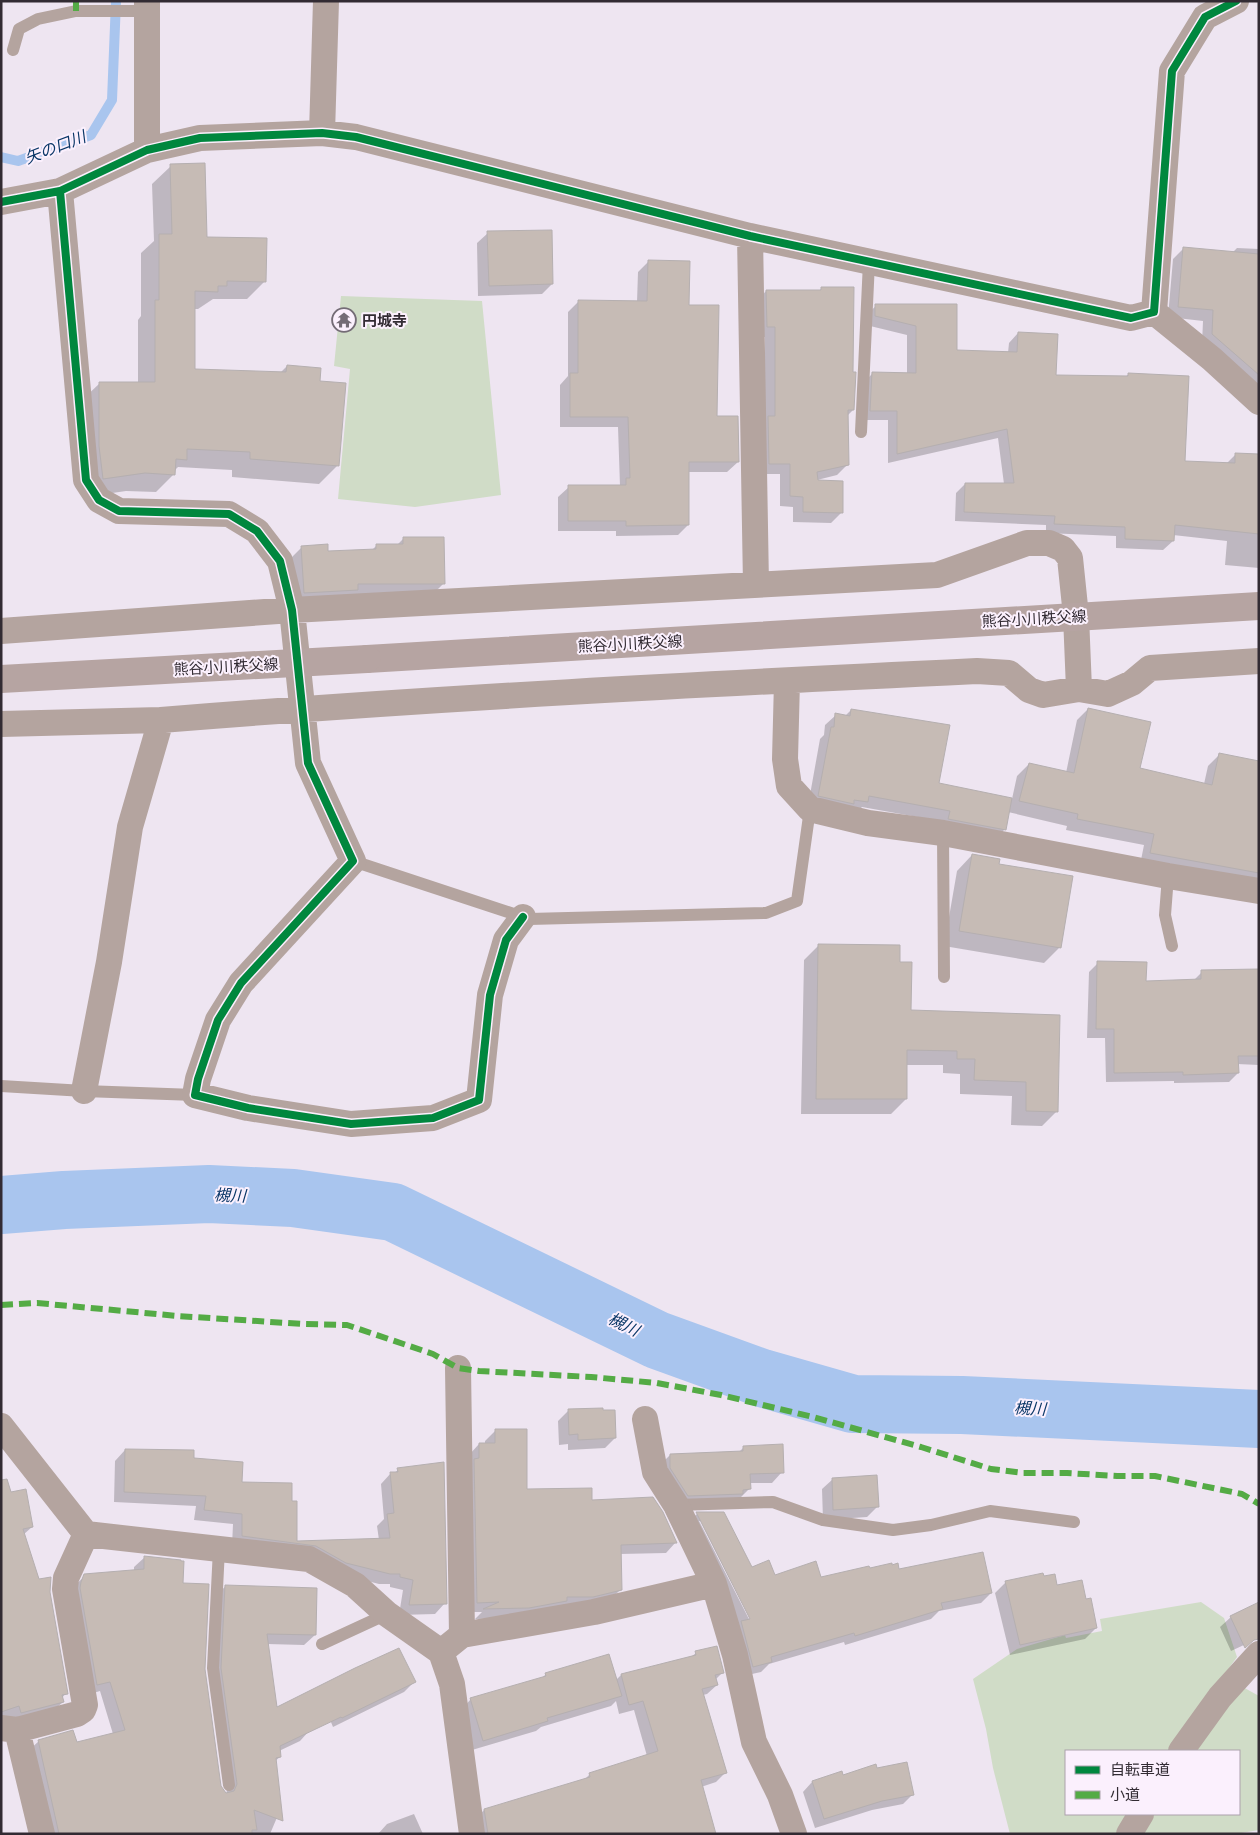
<svg xmlns="http://www.w3.org/2000/svg" width="1260" height="1835" viewBox="0 0 1260 1835" font-family="'Golos Text','Noto Sans JP',sans-serif">
<style>
.green{fill:#d0dcc7}
.shadow{fill:#0003;fill-rule:evenodd}
.lines{fill:none;stroke-linecap:round;stroke-linejoin:round}
.stream{stroke:#a9c5ee;stroke-width:10}
.river{stroke:#a9c5ee;stroke-width:58}
.building{fill:#c6bbb5;stroke:#b5afb0}
.lane{stroke:#b4a49f;stroke-width:12}
.street{stroke:#b4a49f;stroke-width:26}
.primary{stroke:#b6a4a2;stroke-width:28}
.primary-bridge{stroke:#b6a4a2;stroke-width:28}
.quiet{stroke:#54ab45;stroke-width:6;stroke-dasharray:12 6;stroke-linecap:butt}
.cycleway-casing{stroke:#fbf0fd;stroke-width:11}
.cycleway{stroke:#00873e;stroke-width:8}
.labels{text-anchor:middle;dominant-baseline:central;stroke-width:4;stroke-linejoin:round;paint-order:stroke}
.poi-label{font-size:15px;font-weight:bold;fill:#322b33;stroke:#fbf0fd;text-anchor:start}
.street-label{font-size:15px;fill:#322b33;stroke:#fbf0fd}
.water-label{font-size:16px;font-style:italic;fill:#0a3767;stroke:#fbf0fd}
</style>
<rect width="100%" height="100%" fill="#eee5f1"/>
<!-- green -->
<path class="green" d="M341,296L482,301L501,495L415,507L338,499L350,369L334,366Z
M1201,1602L1224,1618L1237,1657L1169,1751H1066V1814H1133L1121,1834H1010L993,1768L986,1729L973,1679L1017,1649L1065,1635L1066,1638L1102,1631L1100,1619Z
M1241,1686L1259,1696V1830L1235,1834H1142L1150,1814H1239V1751H1190Z"/>
<!-- shadow -->
<path class="shadow" d="M171,166L206,238L265,281L247,299H213L198,309H194V370L280,373L287,366L319,382L337,466L319,484L232,477V470L178,467L174,471V474L156,492L126,491L85,497L81,401L100,383H138V320L141,316V253L154,241L152,184Z
M488,233L552,284L542,294L478,296L477,243Z
M1184,248L1232,253L1237,248L1259,249V395L1202,344L1203,321L1168,317L1173,259Z
M648,262L688,307L716,417L738,462L727,472H688V525L678,535L616,536V531H558V497L569,487L620,486L618,427H560V385L568,376V312L579,301L637,302L638,272Z
M821,289L853,410L847,416L848,464L837,475L813,481L842,512L831,523L793,522V507L780,506V474H759L765,420V337H757L756,302L766,291H819Z
M876,306H956V351L1008,353L1009,343L1018,333L1055,377H1125L1129,374L1184,463L1226,464L1236,454L1259,455V568L1225,565L1227,541L1173,535V541L1163,550L1116,548V536L1046,533V525L955,521L956,493L965,484H1004L998,438L888,463V420H861L863,383L872,374H907V335L866,325V315Z
M403,539L444,583L433,594L294,603L291,558L302,547L327,553L372,550L377,545H397Z
M1088,709L1139,769L1204,784L1208,766L1219,755L1259,762V886L1140,865L1144,845L1066,830L1067,826L1008,812L1005,829L994,840L940,821L862,807L857,812L808,806L820,739L824,735L825,725L836,715L845,716L851,710L937,784L1012,799L1017,776L1029,764L1066,773L1077,720Z
M972,855L1060,947L1044,963L944,946L957,871Z
M819,945L899,963L910,1012L1059,1016L1057,1111L1042,1126L1011,1125L1012,1096L960,1094V1074L943,1073V1065H906V1099L891,1114H801L804,960Z
M1098,963L1145,983L1193,981L1202,972L1259,978V1065L1237,1064L1238,1073L1229,1082L1174,1083V1081L1106,1082L1105,1038H1087L1089,972Z
M569,1410L602,1412L615,1438L605,1448L568,1450V1444L559,1445L558,1421Z
M496,1430L525,1490L591,1501L676,1542L666,1553L620,1554V1590L610,1600L517,1618L475,1619L482,1612H466L469,1455L479,1444H485V1441Z
M744,1447L782,1472L772,1483H749V1489L739,1499L678,1506L660,1465L670,1455L738,1453Z
M125,1450L193,1459L240,1484L291,1502L296,1543L379,1540L377,1526L384,1519L381,1484L391,1473H394L398,1470L445,1603L435,1614L399,1615L403,1590L390,1587V1584H379L232,1546L233,1524L194,1520L196,1506L114,1502L115,1461Z
M833,1479L877,1507L867,1517L823,1520L822,1489Z
M1,1495L32,1527L23,1535L38,1580L49,1592L66,1693L62,1698L63,1702L52,1712L11,1723L1,1718Z
M723,1513L752,1569L775,1577L820,1579L892,1566L898,1570L991,1593L981,1603L939,1611L931,1619L845,1645L844,1642L769,1664L761,1672L743,1676L687,1523L697,1514ZM699,1521H702L754,1624L752,1625Z
M145,1557L181,1584L204,1669L220,1786L222,1791L227,1793L211,1679L215,1596L226,1586L315,1635L304,1645L267,1644L276,1709L310,1730L300,1741L279,1751L280,1757L275,1761L281,1808L270,1834H47L28,1751L39,1741L76,1743L113,1734L100,1691L87,1695L74,1586L85,1576L134,1571V1567Z
M1006,1582L1056,1586L1085,1600L1096,1628L1085,1639L1010,1655L995,1593Z
M1231,1617L1259,1638L1231,1651L1220,1627Z
M696,1653L722,1673L715,1680L717,1685L707,1694L703,1695L726,1772L716,1782L701,1787L714,1834H476L475,1820L484,1810L584,1780L590,1774L647,1756L634,1710L619,1714L616,1701L611,1706L541,1727L536,1731L472,1750L461,1710L471,1699L541,1679L546,1674L616,1680L621,1675L691,1657Z
M414,1682L404,1692L333,1727L319,1693Z
M876,1769L912,1795L903,1804L872,1810L815,1828L803,1792L812,1782L841,1773L842,1776Z
M414,1814L423,1834H378L387,1824Z"/>
<g class="lines">
<!-- stream -->
<path class="stream" d="M1,157L18,161L91,135L112,100L116,1"/>
<!-- river -->
<path class="river" d="M1,1205L64,1200L209,1194L293,1198L393,1212L657,1340L762,1378L853,1404L962,1405L1259,1419"/>
</g>
<!-- building -->
<path class="building" d="M205,163L207,237L267,238L266,282L227,281V286H218V292L195,291V369L286,372L287,365L321,368L320,381L346,383L339,466L250,459V452L187,449V460L176,459L175,475L145,473L103,479L99,446V382H155V300H159V234H172L170,164Z
M552,230L553,284L489,286L487,231Z
M1183,247L1259,254V375L1212,334L1213,310L1178,307Z
M648,260L690,261L689,305H719L717,416H738L739,462H689V525L626,526V521H568V485H626V478H630L628,417H570V373H578V300L647,301Z
M821,287H854L853,372H856L854,410H848L849,465L817,472L818,480L843,481V513L803,512V497L790,496V464H769L768,416H775V327H767L766,290H821Z
M875,304H957V350L1017,352L1018,332L1058,334L1056,375L1128,376V373L1189,376L1185,461L1235,463V453L1259,454V534L1175,525L1174,541L1125,539V527L1054,524L1055,516L964,512L965,483H1014L1007,429L897,454V411H870L872,372L916,373V326L875,316Z
M403,537H444L445,584H358V590L304,593L301,546L328,544V551L376,549V544H403Z
M1088,708L1151,722L1140,768L1212,785L1219,753L1259,761V873L1150,853L1154,834L1077,819L1078,814L1019,801L1029,763L1074,773Z
M851,709L950,725L939,783L1012,798L1006,830L948,819L950,811L869,796L868,802L854,800V804L818,796L831,727H834L835,713L850,716Z
M972,854L1000,859L999,864L1073,876L1061,948L959,931Z
M818,944L900,945V962H912L911,1010L1060,1015L1058,1112L1026,1111V1082L974,1080L975,1059H957V1051L907,1050V1099H816Z
M1097,961L1147,962L1146,981L1201,979V970L1259,969V1056H1238L1239,1073L1183,1075V1072L1114,1073V1029H1096Z
M603,1408V1410H615L616,1438L578,1440V1434L569,1435L568,1409Z
M495,1429H527V1489L592,1488V1500L653,1497L663,1512L677,1543L621,1545L622,1590L593,1597H567V1601L529,1608L483,1609L499,1602L477,1603L474,1459L479,1458V1443H495Z
M783,1444L784,1473L750,1474L751,1489L743,1490V1494L688,1496L670,1468V1454L743,1451V1446Z
M125,1449L194,1450V1458L243,1462L242,1482L292,1483V1501H297V1541L390,1538L387,1514L394,1513L390,1472H398L397,1468L444,1462L447,1604L409,1605L413,1580L400,1577V1574H390L346,1563L316,1546L242,1536V1514L204,1510L206,1496L124,1492Z
M877,1475L879,1507L833,1510L832,1478Z
M7,1479L11,1492L26,1489L33,1527L23,1529L39,1579L51,1577L50,1592L68,1694L62,1695L64,1702L21,1713L19,1706L1,1712V1480Z
M696,1512H724L752,1567L769,1560L775,1575L816,1561L821,1577L869,1566L870,1568L892,1563V1565L898,1563L899,1569L983,1552L992,1593L941,1603L943,1609L855,1636L854,1633L771,1657L772,1662L753,1667L741,1621L750,1619Z
M144,1556L181,1560V1561H184L183,1583L209,1584L205,1669L221,1786L226,1793L234,1791L237,1784L221,1668L225,1585L317,1588L316,1635L267,1634L277,1707L355,1668L399,1648L416,1682L342,1718L341,1717L280,1746L281,1757L276,1758L283,1821L254,1810L257,1830H252V1834H59L38,1740L73,1730L77,1742L125,1730L110,1682L97,1685L80,1588L81,1582L84,1574L144,1569Z
M1043,1573L1044,1576L1055,1574L1057,1585L1082,1580L1086,1599L1091,1598L1097,1628L1020,1645L1005,1581Z
M1259,1602V1639L1254,1640L1245,1648L1230,1616Z
M717,1646L724,1673L715,1675L718,1685L702,1689L727,1773L701,1780L716,1834H488L484,1809L590,1777L589,1773L658,1751L643,1701L629,1705L621,1674L696,1655L695,1651Z
M609,1654L622,1696L547,1718L548,1721L483,1741L470,1698L546,1676L545,1673Z
M907,1762L914,1795L882,1801L824,1819L812,1781L842,1771L843,1775L876,1764L877,1768Z"/>
<g class="lines">
<!-- lane -->
<path class="lane" d="M13,50L19,29L38,19L76,11H147
M861,432L869,262
M943,833L944,977
M353,861L529,919L766,913L797,901L810,809
M1168,876L1165,915L1172,946
M1,1086L84,1091L195,1095
M676,1505L773,1502L823,1520L893,1530L931,1525L990,1511L1074,1522
M219,1549L213,1668L229,1785
M322,1644L387,1614"/>
<!-- street -->
<path class="street" d="M322,133L326,1
M147,150V1
M60,191L86,480L99,500L119,511L229,514L257,531L280,561L292,610L308,763L353,861L241,983L218,1020L198,1079L195,1095L248,1108L351,1124L433,1118L479,1100L490,995L506,940L523,917
M1,202L60,191L147,150L200,138L322,133L356,137L750,236L1131,318L1154,312L1172,71L1205,17L1236,1
M750,236L756,585
M1154,312L1212,359L1259,402
M1,631L292,610L937,575L1027,543H1049L1063,549L1070,558L1076,616L1079,689
M787,681L785,759L789,786L810,809L868,823L943,833L1168,876L1259,891
M1,724L161,720
M84,1091L109,962L130,827L161,720C433,698 705,684 977,671L1009,673L1029,690L1043,695L1079,689L1108,694L1132,683L1150,668L1259,661
M458,1368L462,1635
M645,1419L655,1472L676,1505L714,1584L735,1655L754,1742L780,1795L794,1834
M1,1426L86,1534L309,1559L355,1585L387,1614L441,1652L452,1684L472,1834
M441,1652L462,1635L594,1612L714,1584
M1,1728L17,1730L77,1714L83,1710L85,1705L65,1589L66,1578L86,1534
M17,1730L42,1834
M1181,1751L1220,1697L1259,1654
M1129,1834L1141,1814"/>
<!-- primary -->
<path class="primary" d="M367,659L1259,606"/>
<!-- primary-bridge -->
<path class="primary-bridge" d="M1,679L367,659"/>
<!-- quiet -->
<path class="quiet" d="M76,11V1
M1,1305L37,1303L178,1316L303,1324L347,1325L433,1354L458,1368L479,1371L591,1377L657,1383L721,1395L813,1417L921,1447L991,1469L1023,1473H1067L1117,1476H1155L1242,1494L1259,1504"/>
<!-- cycleway casing -->
<g class="cycleway-casing">
<path id="cycleway" d="M60,191L86,480L99,500L119,511L229,514L257,531L280,561L292,610L308,763L353,861L241,983L218,1020L198,1079L195,1095L248,1108L351,1124L433,1118L479,1100L490,995L506,940L523,917
M1,202L60,191L147,150L200,138L322,133L356,137L750,236L1131,318L1154,312L1172,71L1205,17L1236,1"/>
</g>
<!-- cycleway -->
<use href="#cycleway" class="cycleway"/>
</g>
<!-- icons -->
<defs>
<g id="temple-ring" transform="scale(1.25)"><circle r="9.5" fill="#fbf0fd" stroke="#746c76" stroke-width="1.5"/><path d="M0-6L5-2H3V0L6.5 2.5H4V6H1.5V3h-3V6H-4V2.5H-6.5L-3 0V-2H-5Z" fill="#746c76"/></g>
</defs>
<g fill-rule="evenodd">
<use href="#temple-ring" x="344" y="320"/>
</g>
<g class="labels">
<!-- poi labels -->
<g class="poi-label">
<text x="362" y="320">円城寺</text>
</g>
<!-- street labels -->
<g class="street-label">
<text transform="translate(1034 618) rotate(-3)">熊谷小川秩父線</text>
<text transform="translate(630 643) rotate(-3)">熊谷小川秩父線</text>
<text transform="translate(226 666) rotate(-3)">熊谷小川秩父線</text>
</g>
<!-- water labels -->
<g class="water-label">
<text transform="translate(55 147) rotate(-21)">矢の口川</text>
<text transform="translate(230 1195) rotate(2)">槻川</text>
<text transform="translate(624 1324) rotate(26)">槻川</text>
<text transform="translate(1030 1408) rotate(3)">槻川</text>
</g>
</g>
<!-- border -->
<rect width="1260" height="1835" fill="none" stroke="#322b33" stroke-width="5"/>
<!-- legend -->
<rect x="1065" y="1750" width="175" height="65" fill="#fbf0fd" stroke="#aba1ac"/>
<rect x="1075" y="1766" width="25" height="8" fill="#00873e" stroke="#aba1ac"/>
<text x="1110" y="1775" font-size="15" fill="#322b33">自転車道</text>
<rect x="1075" y="1791" width="25" height="8" fill="#54ab45" stroke="#aba1ac"/>
<text x="1110" y="1800" font-size="15" fill="#322b33">小道</text>
</svg>
